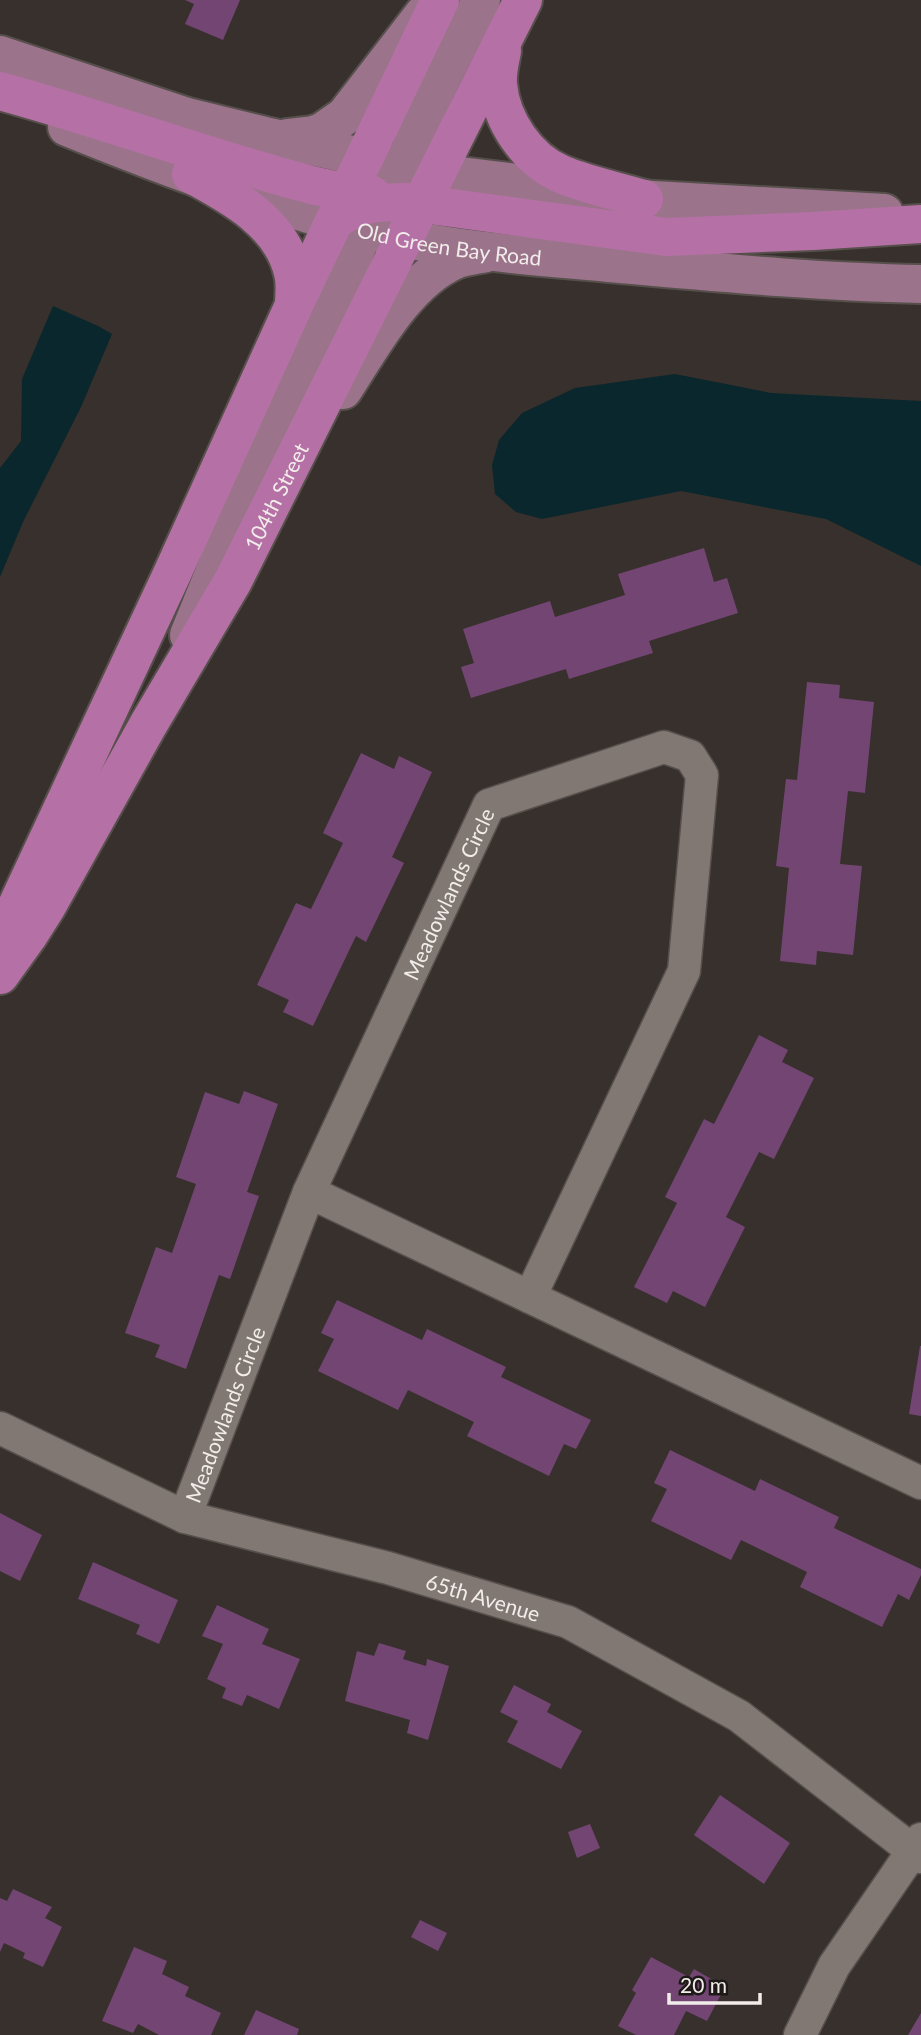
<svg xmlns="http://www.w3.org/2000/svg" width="921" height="2035" viewBox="0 0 921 2035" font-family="Lato,sans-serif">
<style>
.water{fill:#09272c}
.building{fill:#724573}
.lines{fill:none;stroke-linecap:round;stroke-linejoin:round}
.street-casing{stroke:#564f4c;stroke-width:35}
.secondary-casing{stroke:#564f4c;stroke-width:42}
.primary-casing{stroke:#564f4c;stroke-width:42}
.street{stroke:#817873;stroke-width:32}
.secondary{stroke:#9b748c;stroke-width:38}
.primary{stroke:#b571a5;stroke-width:38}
.labels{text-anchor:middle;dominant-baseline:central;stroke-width:6;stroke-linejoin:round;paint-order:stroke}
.street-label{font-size:21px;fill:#f2edea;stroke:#1c1917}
</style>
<rect width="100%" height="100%" fill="#38302c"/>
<!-- water -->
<path class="water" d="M53,306L98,326L112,334L81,407L23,522L0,577V468L21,441L22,379Z
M675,374L771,393L921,401V566L826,519L681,491L542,519L516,512L495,494L492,465L499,440L522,413L575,388Z"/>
<!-- building -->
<path class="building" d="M185,0H240L223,40L185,24L194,4Z
M704,548L714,582L727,578L738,613L649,641L653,653L569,679L566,669L471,698L461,667L474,663L463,629L550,601L555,617L625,595L618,574Z
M807,682L840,685L839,698L874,702L865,793L848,791L840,864L862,866L853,955L817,951L816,965L780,961L789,868L776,866L786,779L797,780Z
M361,753L394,769L399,756L432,772L392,857L404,863L366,942L356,936L313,1026L283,1012L289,1000L257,985L296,903L311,909L343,843L323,833Z
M759,1035L788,1050L782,1062L814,1078L774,1159L759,1152L726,1217L745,1227L705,1307L673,1291L667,1303L634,1287L677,1203L665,1197L704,1119L714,1124Z
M244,1091L278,1104L247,1192L259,1196L230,1279L219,1275L186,1369L155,1357L160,1345L125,1333L156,1247L172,1253L196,1184L176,1177L205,1092L239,1104Z
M337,1300L422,1340L427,1329L506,1367L501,1377L591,1420L576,1449L564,1444L549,1476L467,1436L474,1422L408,1390L398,1410L318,1371L334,1339L321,1333Z
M920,1346H921V1416L909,1414Z
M670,1450L755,1491L760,1479L839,1517L834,1528L921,1569V1575L909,1600L898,1594L882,1627L800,1587L807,1572L741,1540L731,1560L651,1521L667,1489L654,1483Z
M0,1513L42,1535L20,1581L0,1571Z
M93,1562L178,1600L159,1644L136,1634L140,1625L78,1599Z
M217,1605L269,1629L262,1644L300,1659L279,1709L247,1695L242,1706L222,1698L226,1688L207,1679L223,1644L202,1636Z
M379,1643L406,1651L403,1659L426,1666L427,1659L449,1666L428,1740L407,1733L410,1720L345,1701L357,1651L374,1656Z
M514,1685L551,1704L547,1712L582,1731L561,1769L507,1742L518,1721L500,1712Z
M720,1795L790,1843L764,1884L694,1835Z
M590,1824L600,1848L577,1858L568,1832Z
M13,1889L52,1907L45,1918L62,1927L43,1967L23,1958L25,1953L4,1943L0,1952V1898L7,1901Z
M420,1920L447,1933L438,1951L411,1937Z
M134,1947L167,1961L162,1974L189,1987L185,1996L221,2013L211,2035H159L138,2024L133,2033L102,2021Z
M651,1957L689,1977L694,1969L725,1987L707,2021L686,2011L674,2035H636L618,2026L636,1993L632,1990Z
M256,2010L299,2029L297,2035H244Z
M921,2013V2035H908Z"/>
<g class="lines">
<!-- street casing -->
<g class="street-casing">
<g id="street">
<path d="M309,1192L921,1483"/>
<path id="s1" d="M0,1428L185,1517L388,1568L568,1622L739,1716L921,1857"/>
<path id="s2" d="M185,1517L309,1192L489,805L664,747L690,756L702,775L684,971L530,1297"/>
<path d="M800,2035L834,1966L921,1839"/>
</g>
</g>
<!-- secondary casing -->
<g class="secondary-casing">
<g id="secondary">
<path d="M0,55L187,117L265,136L436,173L653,200L884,213"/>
<path id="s3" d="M67,127C170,169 275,208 383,234C456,251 534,256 609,263C713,272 817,282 921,284"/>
<path d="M287,138L313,135L322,132L345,116L423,15"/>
<path d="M398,190C413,125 452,60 481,0"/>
<path d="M343,390C371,347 405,282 455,260C465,256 476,255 486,253"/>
<path d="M189,635L257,468L345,277L357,247L368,203"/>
</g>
</g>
<!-- primary casing -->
<g class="primary-casing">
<g id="primary">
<path d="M502,51C500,62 497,73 498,84C501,121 527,159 561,174C587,185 617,191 644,199"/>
<path d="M0,91C81,113 161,141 241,165C284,177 327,192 372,195"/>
<path d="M191,174C232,196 282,223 293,273C296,284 294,294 294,305"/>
<path d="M334,221C362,202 375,202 408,202L666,237L813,231L921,224"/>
<path d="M0,942L172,574L294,305L440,0"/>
<path id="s4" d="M0,975L28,936L47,906L148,725L233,581L523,0"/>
</g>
</g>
<!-- street -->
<use href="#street" class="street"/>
<!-- secondary -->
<use href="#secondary" class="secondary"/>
<!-- primary -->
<use href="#primary" class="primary"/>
</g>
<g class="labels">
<!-- street labels -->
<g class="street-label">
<text stroke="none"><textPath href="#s3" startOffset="401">Old Green Bay Road</textPath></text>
<text stroke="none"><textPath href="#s4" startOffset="553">104th Street</textPath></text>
<text stroke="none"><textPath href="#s2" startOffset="677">Meadowlands Circle</textPath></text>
<text stroke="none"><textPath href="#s2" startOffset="110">Meadowlands Circle</textPath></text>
<text stroke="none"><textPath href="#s1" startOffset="514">65th Avenue</textPath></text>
</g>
</g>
<!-- scale -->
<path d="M669 1993v10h91v-10" fill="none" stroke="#f2edea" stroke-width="3.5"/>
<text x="680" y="1993" font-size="21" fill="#f2edea" stroke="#1c1917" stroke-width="5" paint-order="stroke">20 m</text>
</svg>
